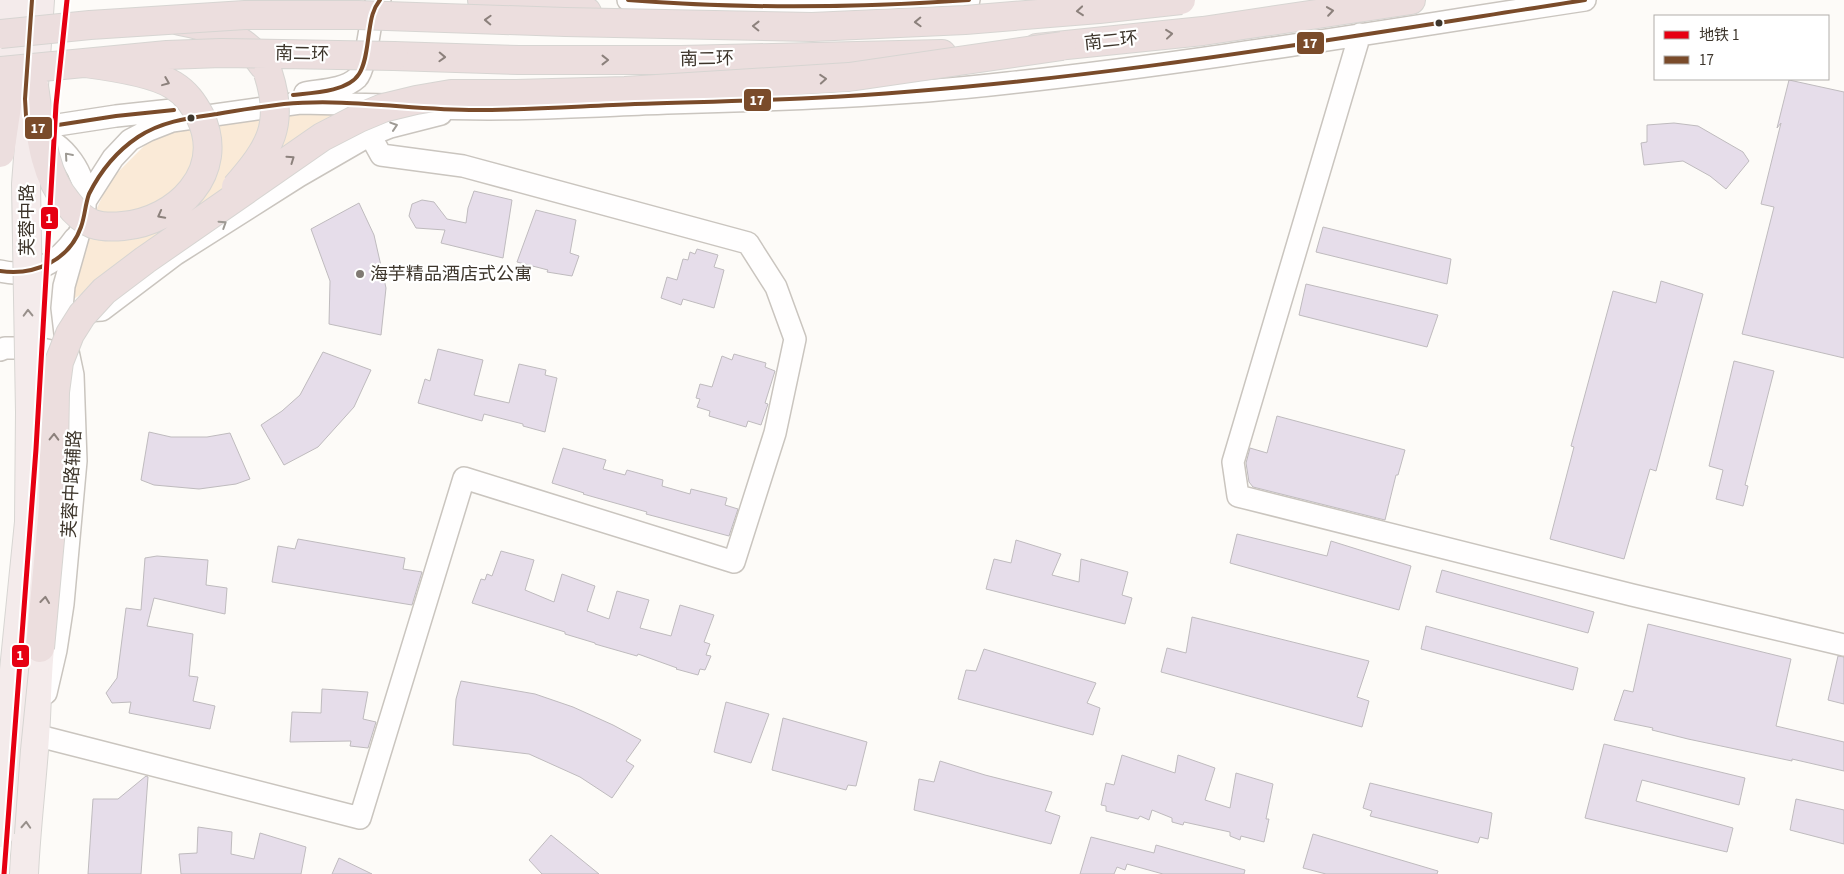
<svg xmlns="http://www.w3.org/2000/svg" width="1844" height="874" viewBox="0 0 1844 874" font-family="'Source Sans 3','Noto Sans SC',sans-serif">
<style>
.green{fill:#faead7}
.building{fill:#e6ddea;stroke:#bfbbbe}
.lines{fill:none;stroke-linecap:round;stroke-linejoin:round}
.minor-casing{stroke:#cac5bf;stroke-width:24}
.major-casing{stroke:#d7d5d2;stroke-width:30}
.highway-casing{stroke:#d7d5d2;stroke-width:30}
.minor{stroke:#fffefe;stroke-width:21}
.major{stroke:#f4ebeb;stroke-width:28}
.highway{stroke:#ecdede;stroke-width:28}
.major-bridge-casing{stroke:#d7d5d2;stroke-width:30;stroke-linecap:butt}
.highway-bridge-casing{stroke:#d7d5d2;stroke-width:30;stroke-linecap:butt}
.major-bridge{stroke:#f4ebeb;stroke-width:28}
.highway-bridge{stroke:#ecdede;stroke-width:28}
.bus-1-casing{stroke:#fff;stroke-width:8}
.bus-1{stroke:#7a4b2a;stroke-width:4}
.metro-1-casing{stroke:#fff;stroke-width:9}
.metro-1{stroke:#e60012;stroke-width:5}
.oneway{stroke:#8c817c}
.oneway2{stroke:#9e9a94}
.oneway3{stroke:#98908b}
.bus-dot{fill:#3d352b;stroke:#fff;stroke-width:2}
.poi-dot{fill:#807a73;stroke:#fff;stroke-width:2}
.labels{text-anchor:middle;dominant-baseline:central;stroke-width:4.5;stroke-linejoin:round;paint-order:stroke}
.street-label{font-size:18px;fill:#3d352b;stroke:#fff}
.poi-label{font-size:18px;fill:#3d352b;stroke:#fff;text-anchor:start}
.line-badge{stroke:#fff;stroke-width:2}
.badge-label{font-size:14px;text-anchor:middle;font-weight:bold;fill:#fff}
</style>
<rect width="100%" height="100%" fill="#fdfbf8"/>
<!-- green -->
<path class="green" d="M344,112L74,299L78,249L110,180L152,138L193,124L265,113Z"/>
<!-- building -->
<path class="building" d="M1789,80L1844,92V358L1742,334L1774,207L1761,204L1781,123L1777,128Z
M1674,123L1698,126L1743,152L1749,161L1726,189L1710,176L1683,161L1644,165L1641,143L1647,142V125Z
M474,191L512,200L503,258L441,243L445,230L416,228L409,216L412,204L422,200L434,202L447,219L466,223L468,208Z
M359,203L374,235L386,288L381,335L329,324L330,281L311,229Z
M536,210L576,220L570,253L579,256L572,276L547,272L548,270L517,262Z
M1323,227L1451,259L1447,284L1316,252Z
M697,249L718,255L714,267L724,270L714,308L683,299L681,305L661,298L667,277L677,280L683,259L688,260L690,252L695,254Z
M1661,281L1703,294L1656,471L1650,469L1624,559L1550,539L1574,447L1571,446L1613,291L1656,303Z
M1306,284L1438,315L1427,347L1299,315Z
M438,349L483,360L474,395L509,403L519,364L546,370L545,375L557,378L545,432L523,426V424L484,414L482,421L418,403L425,379L430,381Z
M323,352L371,370L354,407L318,447L284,465L261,425L282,411L300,395Z
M734,354L766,363L765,367L775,371L765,403L768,404L761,425L748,421L746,427L709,416L710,411L697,407L700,399L696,398L700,384L712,387L722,356L732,360Z
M1734,361L1774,371L1745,485L1748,486L1743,506L1716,499L1723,470L1709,466Z
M1277,416L1405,450L1398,475H1396L1385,520L1253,487L1249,482L1246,463L1250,448L1267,453Z
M149,432L171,437H207L230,433L250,479L236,484L199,489L154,485L141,480Z
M563,448L606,460L603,469L625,475L627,470L663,480L662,486L690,494L691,489L727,498L725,505L738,509L729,536L646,514L647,512L583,494L584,493L552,483Z
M1237,534L1327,556L1331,541L1411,566L1399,610L1230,563Z
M298,539L405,558L403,569L422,572L412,605L272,582L278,546L295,549Z
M1016,540L1061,554L1052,575L1079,582L1081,559L1128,572L1122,595L1132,598L1125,624L986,589L994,559L1011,563Z
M501,551L534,560L525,590L554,602L562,574L595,586L587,611L609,619L617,591L649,600L640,628L671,636L680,605L714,615L704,642L710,644L706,655L711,656L705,670L700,669L698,675L676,669L677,668L638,654L637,656L595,644V643L565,634V632L472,603L481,579L485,580L487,574L492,576Z
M157,556L208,560L206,585L227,588L225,614L154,598L147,626L193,634L189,676L198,677L193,701L215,706L210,729L129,713L131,702L112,703L106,693L117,678L126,608L141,610L145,558Z
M1442,570L1594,612L1588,633L1436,592Z
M1192,617L1369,661L1357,697L1369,701L1362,727L1161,672L1167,648L1186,653Z
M1648,624L1791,659L1776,726L1844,742V771L1792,759V761L1688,739L1652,730L1653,728L1614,720L1624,690L1633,692Z
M1426,626L1578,668L1573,690L1421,649Z
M984,649L1096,683L1087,703L1100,708L1093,735L958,699L966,670L976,671Z
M1838,656L1844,657V704L1828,700Z
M461,681L535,694L573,707L613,725L641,740L626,761L634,766L612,798L580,777L529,754L453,745L456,699Z
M322,689L368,692L363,719L376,722L368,748L350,746L351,741L290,742L292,712L321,713Z
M726,702L769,714L751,763L714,752Z
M783,718L867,742L856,786L848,785L846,790L772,770Z
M1604,744L1745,778L1739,805L1642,780L1636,801L1733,828L1727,852L1585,818Z
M1122,755L1175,773L1178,755L1215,768L1205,800L1230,808L1236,773L1273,784L1266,819H1269L1264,842L1241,836L1240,840L1230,836V832L1184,822L1183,825L1172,822V818L1152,810L1149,820L1140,816L1138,819L1106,811V806L1101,805L1106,783L1114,785Z
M940,761L985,775L1052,792L1045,811L1060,816L1051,844L914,810L919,779L934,782Z
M146,776L148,777L141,874H88L93,799H118Z
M1370,783L1492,813L1488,839L1480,837L1478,843L1370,816L1372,811L1363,808Z
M1796,799L1844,810V844L1790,830Z
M198,827L232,832L231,854L254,859L260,833L306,847L301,874H181L179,854L197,853Z
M1313,834L1438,871L1437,874H1326L1303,868Z
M551,835L599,874H542L529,860Z
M1091,837L1154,853L1156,845L1245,870L1244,874H1163L1127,864L1125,870L1117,867L1114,874H1080Z
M339,858L372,874H332Z"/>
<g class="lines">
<!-- minor casing -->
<g class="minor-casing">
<path id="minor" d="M628,0C742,10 855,9 969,0
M1360,34L1233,462L1238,496L1632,595L1844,645
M305,93C321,90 344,90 357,78C366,69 370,22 374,7L380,0
M420,107C502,112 585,106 667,103C781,100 895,96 1008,83C1201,62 1393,29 1585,0
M25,130L116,116L181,109
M32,132C65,142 88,174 85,207
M86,200L113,158L130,140L149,130L172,121L300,103L387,105
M0,271C30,279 58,263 75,238
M84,311L102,310L176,254L299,176L370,135L390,127L441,114
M0,350L5,348C28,349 58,343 70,368
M46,693L56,650L63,604L76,461L73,375L66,342L62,308L64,286L79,233
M38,722L35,735L360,818L464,478L734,562L775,433L795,339L776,287L748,243L463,166L381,155L370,135"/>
</g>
<!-- major casing -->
<g class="major-casing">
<path id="major" d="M10,86L14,0
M34,86L40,0
M24,874C26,828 32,782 35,736C37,707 37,677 40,648"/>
</g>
<!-- highway casing -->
<g class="highway-casing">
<path id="highway" d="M482,0L587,12
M180,21C212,27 245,36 263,65
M1037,48L1203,31L1411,0
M394,56L519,60H681L942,54"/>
</g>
<!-- minor -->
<use href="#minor" class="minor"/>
<!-- major -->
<use href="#major" class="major"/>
<!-- highway -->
<use href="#highway" class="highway"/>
<!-- major-bridge casing -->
<g class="major-bridge-casing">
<path id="major-bridge" d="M0,833L6,749L29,522L30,412L26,184L32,106"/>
</g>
<!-- highway-bridge casing -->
<g class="highway-bridge-casing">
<path id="highway-bridge" d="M0,34L90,25L245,15H358L565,22L812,27L965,20L1099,9L1181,0
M0,71L167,55L221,53L394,56
M34,86C40,124 41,171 67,202C73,210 83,220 93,224C102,227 113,227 123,226C177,221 227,172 200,116C193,103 186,93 173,85C154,73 108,66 85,63
M0,153L10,86
M236,187C270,148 285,125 268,73
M40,648L53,507L55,392L59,362L70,334L82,315L104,291L145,260L322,137L359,118L383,108L416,100L451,94H516L625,91L849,77L1062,46"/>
</g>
<!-- major-bridge -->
<use href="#major-bridge" class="major-bridge"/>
<!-- highway-bridge -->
<use href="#highway-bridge" class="highway-bridge"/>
<!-- bus-1 casing -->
<g class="bus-1-casing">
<path id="bus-1" d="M32,0L25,99L26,116L32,129L116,116L174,110
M628,0C742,9 855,8 969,0
M293,95C311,93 348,92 359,74C366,63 367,46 369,33C371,20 372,10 380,0
M0,271C34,276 69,261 81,227C85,216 85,205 89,194C100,172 117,151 138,137C162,121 189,118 217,114C239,110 261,107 284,104C348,98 412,110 476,110C529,110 582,106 635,104C694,102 753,101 812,98C1071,85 1328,40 1585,0"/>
</g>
<!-- bus-1 -->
<use href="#bus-1" class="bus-1"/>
<!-- metro-1 casing -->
<g class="metro-1-casing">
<path id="metro-1" d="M4,874L36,449L56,105L67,0"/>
</g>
<!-- metro-1 -->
<use href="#metro-1" class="metro-1"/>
</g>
<!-- one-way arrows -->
<defs><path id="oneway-chevron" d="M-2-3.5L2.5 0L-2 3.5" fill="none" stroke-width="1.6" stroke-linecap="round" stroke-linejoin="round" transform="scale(1.25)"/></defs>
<g class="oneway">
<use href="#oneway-chevron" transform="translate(1080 11) rotate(175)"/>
<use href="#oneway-chevron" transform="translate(1330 11) rotate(-8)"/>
<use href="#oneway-chevron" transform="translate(488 20) rotate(-178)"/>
<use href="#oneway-chevron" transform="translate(918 22) rotate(178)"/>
<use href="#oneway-chevron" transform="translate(756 26) rotate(-179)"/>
<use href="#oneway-chevron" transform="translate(1169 34) rotate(-6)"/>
<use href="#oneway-chevron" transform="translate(442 57) rotate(2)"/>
<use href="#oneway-chevron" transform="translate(605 60)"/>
<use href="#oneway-chevron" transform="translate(823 79) rotate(-4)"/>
<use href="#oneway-chevron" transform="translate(166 82) rotate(22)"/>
<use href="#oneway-chevron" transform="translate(291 159) rotate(-35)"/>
<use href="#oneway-chevron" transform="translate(161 215) rotate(152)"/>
<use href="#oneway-chevron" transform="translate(54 437) rotate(-89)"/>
<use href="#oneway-chevron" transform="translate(45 600) rotate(-84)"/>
</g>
<g class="oneway2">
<use href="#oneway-chevron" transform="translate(394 126) rotate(-18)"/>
<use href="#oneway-chevron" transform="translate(68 156) rotate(-131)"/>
<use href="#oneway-chevron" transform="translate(223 224) rotate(-33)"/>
</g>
<g class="oneway3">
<use href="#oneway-chevron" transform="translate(28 313) rotate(-91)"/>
<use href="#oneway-chevron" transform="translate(26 825) rotate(-87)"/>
</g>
<!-- markers -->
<g class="bus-dot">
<circle cx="1439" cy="23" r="4.5"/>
<circle cx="191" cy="118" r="4.5"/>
</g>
<circle class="poi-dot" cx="360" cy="274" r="5"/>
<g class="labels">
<!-- street labels -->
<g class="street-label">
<text transform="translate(1111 41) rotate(-6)">南二环</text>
<text transform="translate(302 54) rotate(1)">南二环</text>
<text transform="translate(707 59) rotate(-1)">南二环</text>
<text transform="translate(27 220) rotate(-90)">芙蓉中路</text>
<text transform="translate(72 484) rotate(-87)">芙蓉中路辅路</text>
</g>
<!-- poi labels -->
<g class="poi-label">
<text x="370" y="274">海芋精品酒店式公寓</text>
</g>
</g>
<g class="line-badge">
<rect x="1296" y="31" width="29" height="24" rx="5" fill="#7a4b2a"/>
<rect x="743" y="88" width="29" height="24" rx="5" fill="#7a4b2a"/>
<rect x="24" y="116" width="29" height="24" rx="5" fill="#7a4b2a"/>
<rect x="40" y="206" width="19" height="24" rx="5" fill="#e60012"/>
<rect x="11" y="644" width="19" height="24" rx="5" fill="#e60012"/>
</g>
<g class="badge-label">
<text x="1310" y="48">17</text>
<text x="757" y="105">17</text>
<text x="38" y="133">17</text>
<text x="49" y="223">1</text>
<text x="20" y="660">1</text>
</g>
<!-- legend -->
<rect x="1654" y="15" width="175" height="65" fill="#ffffff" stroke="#b1aeaa"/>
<rect x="1664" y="31" width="25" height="8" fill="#e60012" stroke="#b1aeaa"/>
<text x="1699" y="40" font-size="15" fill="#3d352b">地铁 1</text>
<rect x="1664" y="56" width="25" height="8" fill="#7a4b2a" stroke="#b1aeaa"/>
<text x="1699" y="65" font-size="15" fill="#3d352b">17</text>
</svg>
